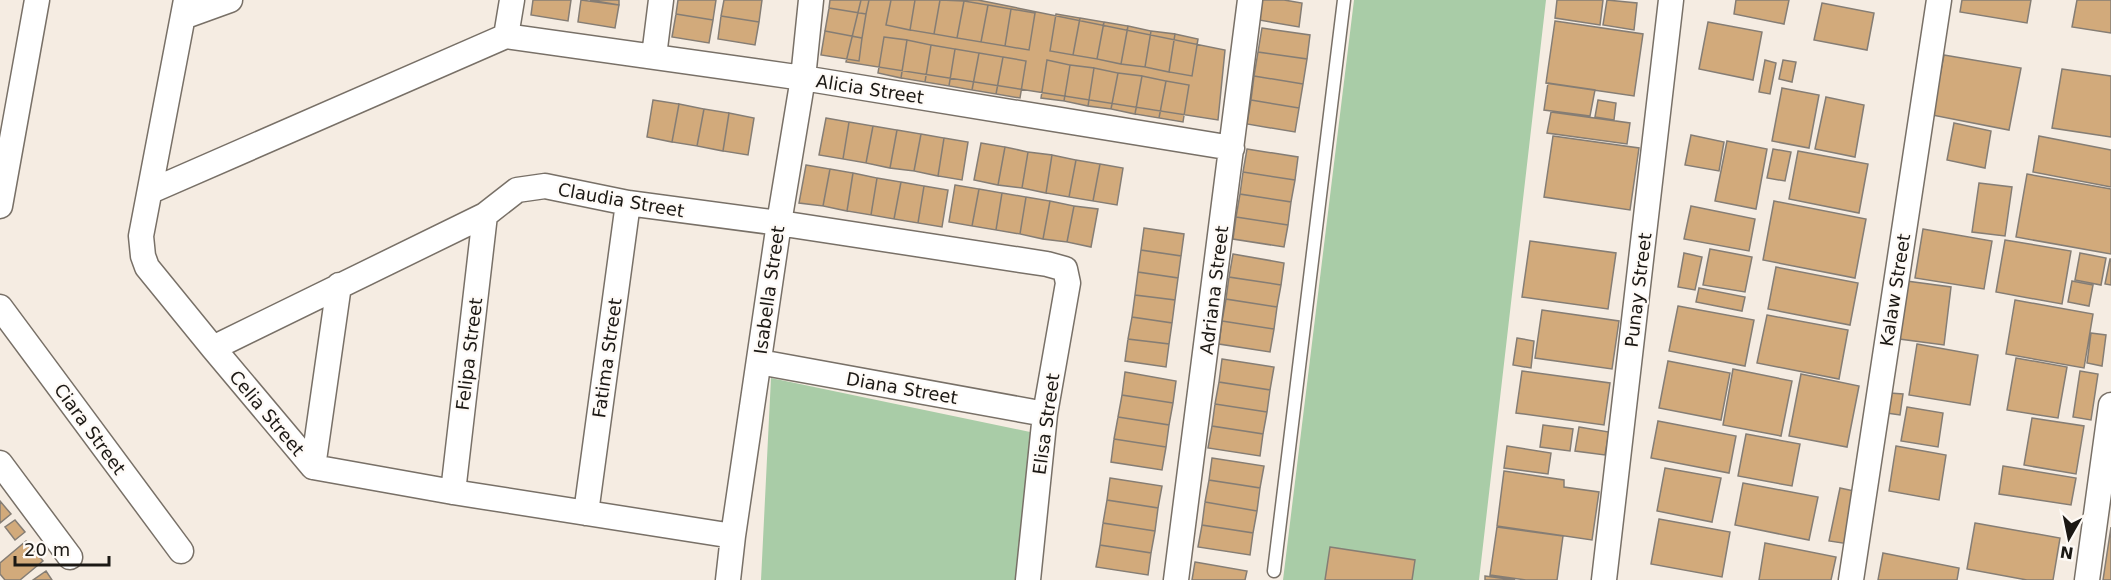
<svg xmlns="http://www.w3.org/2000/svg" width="2111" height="580" viewBox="0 0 2111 580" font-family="'DejaVu Sans',sans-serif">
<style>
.green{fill:#a9cca7}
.building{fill:#d2aa7b;stroke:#857d74;stroke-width:1.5}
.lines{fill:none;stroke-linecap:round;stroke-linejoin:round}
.lane-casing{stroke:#787067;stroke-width:15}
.street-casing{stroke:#787067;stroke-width:27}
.lane{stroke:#fff;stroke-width:12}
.street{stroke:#fff;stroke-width:24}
.labels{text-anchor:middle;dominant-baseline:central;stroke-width:4.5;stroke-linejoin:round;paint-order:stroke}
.street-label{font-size:18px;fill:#1b1814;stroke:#fefaf6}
</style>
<rect width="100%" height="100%" fill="#f5ece2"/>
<!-- green -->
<path class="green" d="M1354,0H1546L1479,580H1283Z
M771,378L1049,436L1035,580H761Z"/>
<!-- building -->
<path class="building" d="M533,0H571L568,21L531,15Z
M581,0L619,5L615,28L578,22Z
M590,0H619V5Z
M678,0H716L713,20L676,14Z
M724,0H762L759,22L721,16Z
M830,0H869L866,14L829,8Z
M861,0H978L1225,50L1218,120L846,62Z
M891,0H915L910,30L886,25Z
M915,0H940L934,34L910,30Z
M940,0L964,1L957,38L934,34Z
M1262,0H1284L1302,3L1299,27L1259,20Z
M1557,0H1603L1600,25L1555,18Z
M1607,0L1637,3L1634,30L1603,25Z
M1736,0H1789L1784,24L1734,14Z
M1962,0H2031L2027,23L1960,12Z
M2077,0H2111V33L2072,27Z
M964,1L988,5L981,42L957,38Z
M1822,3L1874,13L1867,50L1814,40Z
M988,5L1011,9L1005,46L981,42Z
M829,8L866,14L862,38L825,31Z
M1011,9L1035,13L1029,50L1005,46Z
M676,14L713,20L709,43L672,37Z
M1056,14L1080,18L1073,55L1050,51Z
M721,16L759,22L755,45L718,39Z
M1080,18L1104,22L1097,59L1073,55Z
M1555,21L1643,34L1634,96L1546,83Z
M1104,22L1128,26L1121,64L1097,59Z
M1708,22L1762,32L1753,80L1699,69Z
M1128,26L1151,31L1145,67L1121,64Z
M1262,28L1310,35L1307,59L1258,52Z
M825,31L862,38L859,61L821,55Z
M1151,31L1175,34L1169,72L1145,67Z
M1175,34L1198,39L1192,76L1169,72Z
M884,37L907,40L901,78L878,73Z
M907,40L931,45L925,82L901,78Z
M931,45L955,49L949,86L925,82Z
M955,49L979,53L972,90L949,86Z
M1258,52L1307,59L1303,84L1254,76Z
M979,53L1003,57L996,94L972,90Z
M1944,55L2021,68L2009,130L1932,115Z
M1003,57L1026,61L1020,98L996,94Z
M1047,60L1070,65L1064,101L1041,98Z
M1765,60L1776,63L1770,94L1759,92Z
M1783,60L1796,62L1792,82L1779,79Z
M1070,65L1094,68L1088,106L1064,101Z
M1094,68L1118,73L1111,109L1088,106Z
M2062,69L2111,76V137L2052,128Z
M1118,73L1142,76L1135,114L1111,109Z
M1142,76L1166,81L1159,118L1135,114Z
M1254,76L1303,84L1299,108L1251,100Z
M1166,81L1189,85L1183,122L1159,118Z
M1548,83L1595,90L1590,116L1544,110Z
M1782,88L1819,95L1809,148L1772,141Z
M1826,97L1864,105L1855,157L1815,149Z
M653,100L679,104L672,142L647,137Z
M1251,100L1299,108L1295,132L1247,124Z
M1598,100L1616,103L1614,120L1595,117Z
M679,104L704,109L697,146L672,142Z
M704,109L729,113L723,151L697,146Z
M1551,112L1630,123L1627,144L1547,133Z
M729,113L754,118L748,155L723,151Z
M826,118L849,122L843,159L819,155Z
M849,122L873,126L866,163L843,159Z
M1954,123L1991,131L1985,168L1947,160Z
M873,126L897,130L890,168L866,163Z
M897,130L921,134L914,171L890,168Z
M921,134L944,138L938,176L914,171Z
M1691,135L1724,142L1719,171L1685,165Z
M1553,136L1639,148L1630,210L1544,197Z
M2039,136L2111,150V187L2033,172Z
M944,138L968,142L962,180L938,176Z
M1727,141L1767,149L1756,209L1715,201Z
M981,143L1005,147L998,185L974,180Z
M1005,147L1028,152L1022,188L998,185Z
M1247,149L1298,157L1295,180L1243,172Z
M1773,149L1791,152L1785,181L1767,178Z
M1798,151L1868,164L1859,213L1789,199Z
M1028,152L1052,155L1046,193L1022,188Z
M1052,155L1076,160L1069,197L1046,193Z
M1076,160L1100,164L1093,201L1069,197Z
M1100,164L1123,168L1117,205L1093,201Z
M806,165L830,169L823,206L799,203Z
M830,169L853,173L847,211L823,206Z
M1243,172L1295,180L1291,202L1240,194Z
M853,173L877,178L871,215L847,211Z
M2027,174L2111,189V254L2016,237Z
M877,178L901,182L894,219L871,215Z
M901,182L924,186L918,223L894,219Z
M1979,183L2012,187L2005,236L1972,232Z
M955,185L979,189L972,226L949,222Z
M924,186L948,190L942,227L918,223Z
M979,189L1002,193L996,230L972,226Z
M1002,193L1026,197L1020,234L996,230Z
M1240,194L1291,202L1288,225L1236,217Z
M1026,197L1050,201L1043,239L1020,234Z
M1050,201L1074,206L1067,242L1043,239Z
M1774,201L1866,219L1855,278L1763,260Z
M1074,206L1098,209L1091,247L1067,242Z
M1691,206L1755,219L1749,251L1684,239Z
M1236,217L1288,225L1284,247L1233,239Z
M1144,228L1184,234L1181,256L1141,250Z
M1923,229L1992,241L1984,289L1915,278Z
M2005,240L2071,251L2062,304L1996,292Z
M1530,241L1616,253L1608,309L1522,297Z
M1710,249L1752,257L1745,292L1703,285Z
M1141,250L1181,256L1178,278L1138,272Z
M1684,253L1702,257L1695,290L1678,287Z
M2080,253L2106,258L2101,285L2075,280Z
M1233,254L1284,263L1281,285L1229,277Z
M2110,259H2111V285L2105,284Z
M1776,267L1858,283L1850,325L1768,309Z
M1138,272L1178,278L1175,300L1135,295Z
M1229,277L1281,285L1277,307L1226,299Z
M1899,280L1951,287L1944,345L1892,338Z
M2072,281L2093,285L2089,306L2068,302Z
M1699,288L1745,297L1742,311L1696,302Z
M1135,295L1175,300L1172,323L1132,317Z
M1226,299L1277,307L1274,329L1222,321Z
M2015,300L2093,314L2084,368L2006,354Z
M1678,306L1754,320L1745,366L1669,351Z
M1542,310L1619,321L1612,369L1535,358Z
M1767,315L1848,330L1839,379L1757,363Z
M1132,317L1172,323L1169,344L1128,339Z
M1222,321L1274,329L1270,352L1219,344Z
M2091,333L2106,335L2102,366L2087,363Z
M1517,338L1534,341L1531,368L1513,365Z
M1128,339L1169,344L1166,367L1125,361Z
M1917,344L1978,355L1970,405L1909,395Z
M2016,358L2067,367L2058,418L2007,410Z
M1222,359L1274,367L1270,390L1219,382Z
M1668,361L1730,373L1721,420L1659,408Z
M1733,369L1792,381L1781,436L1723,425Z
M1522,371L1610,383L1604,425L1516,413Z
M2080,371L2098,374L2091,420L2073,417Z
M1125,372L1176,381L1173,403L1122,395Z
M1801,374L1859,386L1847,447L1789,436Z
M1219,382L1270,390L1267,412L1215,404Z
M1890,393L1903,394L1900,415L1887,413Z
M1122,395L1173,403L1169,425L1118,417Z
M1215,404L1267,412L1263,434L1212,426Z
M1907,407L1943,413L1938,447L1901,441Z
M1118,417L1169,425L1166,447L1114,439Z
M2032,418L2084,426L2076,474L2024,465Z
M1658,421L1736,436L1729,473L1651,458Z
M1543,425L1573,429L1570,451L1540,447Z
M1212,426L1263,434L1260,456L1208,448Z
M1579,427L1609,432L1605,455L1575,451Z
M1746,434L1800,444L1792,486L1738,476Z
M1114,439L1166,447L1162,470L1111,462Z
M1507,446L1551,453L1548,474L1504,468Z
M1896,446L1946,455L1939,500L1889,491Z
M1212,458L1264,466L1260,488L1209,480Z
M2003,466L2076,478L2071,505L1999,494Z
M1665,468L1721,478L1712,522L1657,511Z
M1504,471L1564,480V487L1599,492L1592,540L1497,526Z
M1110,478L1162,486L1158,508L1107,500Z
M1209,480L1260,488L1257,511L1205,502Z
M1743,483L1818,497L1809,540L1735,525Z
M1840,488L1859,492L1849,544L1829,541Z
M1107,500L1158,508L1155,531L1103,523Z
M0,501L11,514L0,523Z
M1205,502L1257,511L1253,533L1202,525Z
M1659,519L1730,532L1722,577L1651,564Z
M15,520L25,532L15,540L5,527Z
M1103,523L1155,531L1151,553L1100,545Z
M1975,523L2060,538L2053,580H2027L1967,569Z
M1202,525L1253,533L1250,555L1198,547Z
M1497,527L1563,536L1557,580H1526L1490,575Z
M2111,527V580H2103Z
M26,541L43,561L20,580H5L0,574V563Z
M1765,543L1836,557L1831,580H1759Z
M1100,545L1151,553L1148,575L1096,567Z
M1330,547L1415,560L1412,580H1325Z
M1883,553L1959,568L1957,580H1878Z
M1195,562L1247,571L1245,580H1192Z
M46,571L52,580H33Z
M1485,576L1515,580H1485Z"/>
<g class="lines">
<!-- lane casing -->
<g class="lane-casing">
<path id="lane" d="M1274,571L1344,0"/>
</g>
<!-- street casing -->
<g class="street-casing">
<path id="street" d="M186,0L141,236L143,256L147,267L213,348L313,467L453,492L733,536
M183,17L230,0
M506,36L803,78L1232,148
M506,36L512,0
M654,56L661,0
M151,191L506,36
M0,206L37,0
M0,307L181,551
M213,348L485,215L517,190L545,186L628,203L779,223L1047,264L1065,269L1068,283L1045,414L1028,580
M759,362L1045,414
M0,463L70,557
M313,467L339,285
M453,492L485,215
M586,513L628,203
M728,580L733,536L779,223L803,78L811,0
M1176,580L1250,0
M1604,580L1671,0
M1851,580L1939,0
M2087,580L2111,405"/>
</g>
<!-- lane -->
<use href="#lane" class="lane"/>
<!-- street -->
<use href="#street" class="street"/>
</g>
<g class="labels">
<!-- street labels -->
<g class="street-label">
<text transform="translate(870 89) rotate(9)">Alicia Street</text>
<text transform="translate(621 200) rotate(10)">Claudia Street</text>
<text transform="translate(769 290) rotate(-82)">Isabella Street</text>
<text transform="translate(1214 290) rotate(-83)">Adriana Street</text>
<text transform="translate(1638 290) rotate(-83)">Punay Street</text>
<text transform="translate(1895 290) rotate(-81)">Kalaw Street</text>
<text transform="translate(469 354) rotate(-83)">Felipa Street</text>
<text transform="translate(607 358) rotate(-82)">Fatima Street</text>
<text transform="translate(902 388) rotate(10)">Diana Street</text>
<text transform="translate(267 413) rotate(50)">Celia Street</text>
<text transform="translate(1046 424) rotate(-82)">Elisa Street</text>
<text transform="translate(90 429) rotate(54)">Ciara Street</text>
</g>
</g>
<!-- north arrow -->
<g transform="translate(2069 538) rotate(189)" stroke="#fefaf6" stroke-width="4.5" paint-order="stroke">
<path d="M0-4.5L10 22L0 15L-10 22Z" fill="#1b1814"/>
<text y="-9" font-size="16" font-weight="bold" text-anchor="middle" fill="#1b1814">N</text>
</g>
<!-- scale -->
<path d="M15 556v9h94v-9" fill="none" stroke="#1b1814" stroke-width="3"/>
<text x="24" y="556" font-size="18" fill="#1b1814" stroke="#fefaf6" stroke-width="4.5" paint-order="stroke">20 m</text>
</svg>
